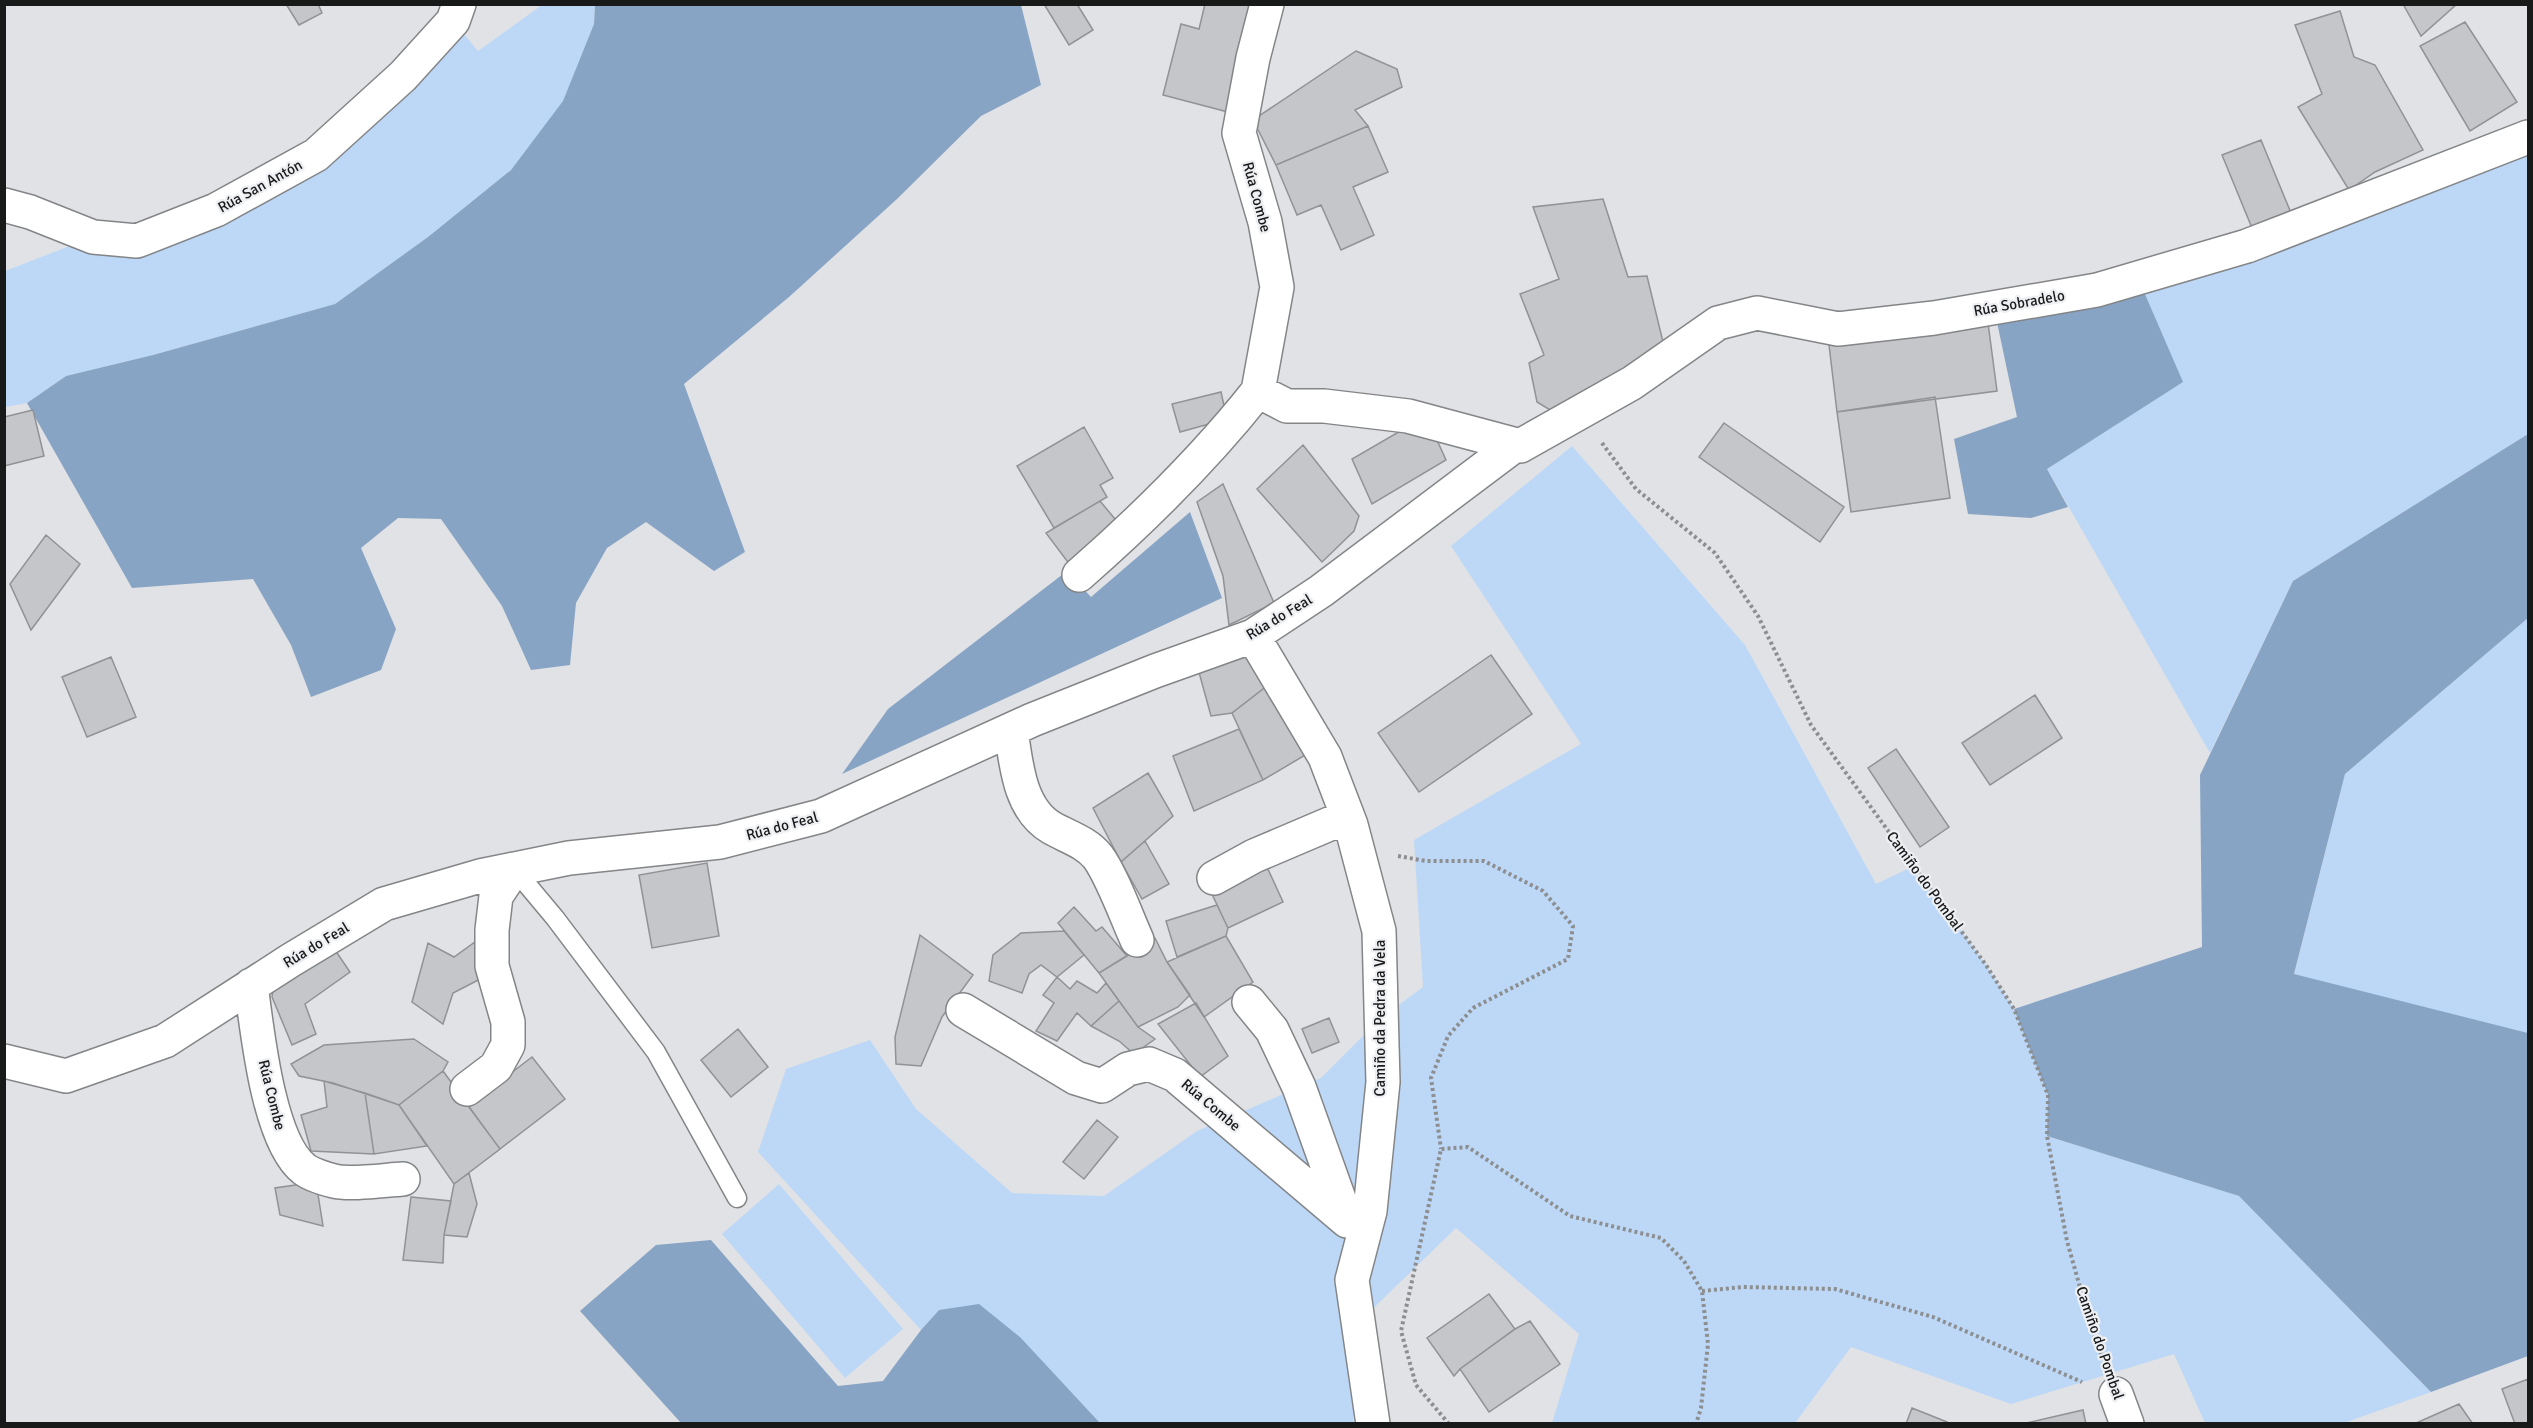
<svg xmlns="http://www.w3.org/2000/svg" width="2533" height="1428" viewBox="0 0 2533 1428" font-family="Signika,sans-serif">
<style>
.green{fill:#bdd8f7}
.forest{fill:#88a4c5}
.building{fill:#c4c6c9;stroke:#909294;stroke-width:1.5}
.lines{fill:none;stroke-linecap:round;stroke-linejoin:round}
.lane-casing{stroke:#838587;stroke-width:21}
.street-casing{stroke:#838587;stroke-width:36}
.path{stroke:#8c8e90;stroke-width:4;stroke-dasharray:3 3;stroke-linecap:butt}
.lane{stroke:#fff;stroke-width:18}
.street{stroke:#fff;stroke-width:33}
.labels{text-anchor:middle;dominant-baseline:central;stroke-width:4.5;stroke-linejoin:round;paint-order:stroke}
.street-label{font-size:15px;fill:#181919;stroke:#edeff2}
</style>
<rect width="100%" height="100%" fill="#e0e2e5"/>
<!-- green -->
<path class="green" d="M542,5H595L594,24L563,102L511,170L428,237L335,304L153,355L66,376L27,403L5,407V271L93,237L216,210L316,155L453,21L478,51Z
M2528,137V434L2293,581L2210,753L2047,469L2182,382L2138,278Z
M1572,446L1745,645L1876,884L1914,866L1986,965L2014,1009L2048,1095L2047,1136L2239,1196L2431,1392L2344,1423H2205L2174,1354L2011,1404L1851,1347L1795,1423H1552L1579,1334L1456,1228L1358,1323L1353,1423H1100L1030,1348L939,1310L921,1330L758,1152L786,1069L870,1040L916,1109L1012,1193L1104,1196L1197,1131L1321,1078L1381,1018L1423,987L1414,840L1581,744L1451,546Z
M2528,618V1033L2294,975L2345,774Z
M779,1184L903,1329L845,1378L722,1234Z"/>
<!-- forest -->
<path class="forest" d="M595,5H1021L1041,85L981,116L897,199L789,297L684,384L745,552L714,571L646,522L607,548L576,603L570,665L531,670L502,606L441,519L398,518L361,548L396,629L381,670L311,697L291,645L253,579L132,588L27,403L66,376L153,355L335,304L428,237L511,170L563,101L594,24Z
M2138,278L2183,382L2047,469L2068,507L2031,518L1968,514L1954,439L2017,417L1994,308Z
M2528,434V618L2345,774L2294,974L2528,1033V1356L2431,1392L2239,1196L2047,1136L2048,1095L2014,1009L2202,947L2200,775L2293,581Z
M1190,512L1222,598L842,774L888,709L1067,571L1091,597Z
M711,1240L838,1386L883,1381L921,1330L939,1310L979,1304L1020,1337L1100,1423H681L580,1311L656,1245Z"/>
<!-- building -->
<path class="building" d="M286,4H318L322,13L299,25Z
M1044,4H1077L1093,30L1069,45Z
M1205,4H1250L1228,112L1163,95L1181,24L1199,29Z
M2403,4H2457L2421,36Z
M2340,11L2354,57L2375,65L2423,150L2375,172L2349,190L2298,107L2322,94L2295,25Z
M2465,22L2517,102L2470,131L2420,46Z
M1356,51L1397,69L1402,87L1355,110L1368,126L1276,165L1253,120Z
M1368,126L1388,172L1353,187L1374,235L1341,250L1321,205L1297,215L1276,165Z
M2261,140L2291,213L2252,228L2222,155Z
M1603,199L1628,277L1647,276L1664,346L1550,410L1537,402L1529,363L1544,355L1520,294L1559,279L1533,207Z
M1988,323L1997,391L1837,412L1829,345Z
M1221,392L1227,419L1180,432L1172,404Z
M1935,397L1950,498L1851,512L1837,412Z
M33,410L44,456L4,466V417Z
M1724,423L1844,507L1820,542L1699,457Z
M1084,427L1113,478L1100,485L1107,497L1054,528L1017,466Z
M1432,429L1446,460L1372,504L1352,459L1402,430Z
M1303,445L1359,516L1354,531L1322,562L1257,489Z
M1223,484L1274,603L1229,625L1223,576L1197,502Z
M1100,501L1120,525L1073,569L1046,533Z
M46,535L80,564L31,630L10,584Z
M1491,655L1532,714L1419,792L1378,733Z
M111,657L136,717L87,737L62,677Z
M1247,657L1268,685L1232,713L1211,716L1197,665Z
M1268,685L1312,751L1263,780L1232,713Z
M2035,695L2062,738L1990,785L1962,743Z
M1239,729L1263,780L1194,811L1173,756Z
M1896,749L1949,827L1920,847L1868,768Z
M1148,773L1173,816L1121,862L1093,808Z
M1145,841L1169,884L1142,899L1121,862Z
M707,863L719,936L652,948L639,875Z
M1267,867L1283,902L1228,928L1211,892Z
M1217,905L1228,928L1226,936L1177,957L1166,921Z
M1074,907L1096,931L1102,927L1127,956L1099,973L1058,923Z
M1064,931L1084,955L1057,977L1041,965L1029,974L1022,993L989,981L993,955L1021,933Z
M920,935L973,975L942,1017L921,1066L896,1064L895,1037Z
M1226,936L1253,982L1204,1017L1167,962Z
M1155,938L1167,962L1190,995L1178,1007L1138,1027L1099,973Z
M475,942L486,976L453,993L443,1024L412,1002L428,943L454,957Z
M333,947L350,972L305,1004L316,1034L292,1045L272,997L273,989Z
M1057,977L1070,989L1077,981L1097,993L1106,983L1119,1001L1091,1026L1077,1013L1057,1041L1036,1031L1054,1003L1043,995Z
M1119,1001L1138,1027L1155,1039L1134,1054L1119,1041L1091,1026Z
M1196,1003L1228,1056L1200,1077L1158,1024Z
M1329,1018L1339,1042L1312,1053L1302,1029Z
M738,1029L768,1067L731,1097L701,1060Z
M414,1039L448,1062L443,1071L399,1105L333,1083L299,1076L291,1064L324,1045Z
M532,1057L565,1099L500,1149L468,1106Z
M443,1071L500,1149L454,1184L399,1105Z
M324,1081L365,1093L374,1154L311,1151L301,1115L327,1107Z
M365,1093L399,1105L427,1146L374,1154Z
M1097,1120L1118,1137L1084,1179L1063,1162Z
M469,1173L477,1204L467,1237L444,1235L454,1184Z
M316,1182L323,1226L280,1215L275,1188Z
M411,1197L451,1201L444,1235L443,1263L403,1260Z
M1489,1294L1515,1329L1460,1369L1454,1376L1427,1338Z
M1530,1321L1560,1364L1489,1412L1460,1369L1515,1329Z
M2528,1379V1424H2515L2502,1389Z
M2459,1404L2473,1424H2414Z
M1912,1408L1947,1422L1946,1424H1906Z
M2083,1410L2086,1424H2022Z"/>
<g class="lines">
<!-- lane casing -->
<g class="lane-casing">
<path id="lane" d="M514,869L555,918L656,1052L737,1198"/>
</g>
<!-- street casing -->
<g class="street-casing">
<path id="street" d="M1267,4L1253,58L1239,133L1265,222L1277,287L1258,391L1287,406H1324L1408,416L1520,446L1632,383L1718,323L1757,313L1838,329L1934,318L2097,290L2247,246L2528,137
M4,205L30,212L93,237L137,241L216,210L316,155L403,76L453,21L459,4
M1079,575C1143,519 1205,458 1258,391
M1253,636L1325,757L1351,825L1379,931L1383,1082L1370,1211L1352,1280L1373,1424
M1011,730C1016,763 1019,809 1052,828C1068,837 1086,842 1098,857C1112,876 1127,918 1137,940
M1214,878L1254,856L1334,822L1351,825
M251,985C257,1029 268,1141 304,1169C310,1174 326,1179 334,1181C350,1185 385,1180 403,1179
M1249,1002L1272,1030L1299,1087L1347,1221
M963,1010L1076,1078L1102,1086L1128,1069L1149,1064L1175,1075L1347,1221
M4,1061L66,1076L165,1041L291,960L384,904L480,876L569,858L720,842L821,816L1032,720L1155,671L1253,636L1321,591L1515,445
M467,1089L496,1067L508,1045V1022L492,966V930L496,896L514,869
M2116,1394L2127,1424"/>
</g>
<!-- path -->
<path class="path" d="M1602,443L1636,489L1715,553L1758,616L1811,725L1986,965L2014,1009L2048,1095L2047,1136L2067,1241L2092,1330L2103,1359
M1398,856L1426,861H1484L1543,891L1573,926L1568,959L1473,1008L1448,1036L1431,1078L1441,1149
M1702,1291L1743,1287L1835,1289L1933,1317L2082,1382
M1449,1424L1416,1385L1401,1331L1441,1149L1468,1147L1570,1216L1661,1238L1684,1261L1702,1291L1708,1344L1701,1408L1696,1424"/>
<!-- lane -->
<use href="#lane" class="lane"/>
<!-- street -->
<use href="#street" class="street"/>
</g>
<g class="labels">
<!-- street labels -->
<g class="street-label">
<text transform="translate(260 186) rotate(-29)">Rúa San Antón</text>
<text transform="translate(1257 197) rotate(75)">Rúa Combe</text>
<text transform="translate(2019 303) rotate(-10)">Rúa Sobradelo</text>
<text transform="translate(1279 617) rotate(-31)">Rúa do Feal</text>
<text transform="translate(782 826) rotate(-15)">Rúa do Feal</text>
<text transform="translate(1925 881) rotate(54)">Camiño do Pombal</text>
<text transform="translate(316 945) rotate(-31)">Rúa do Feal</text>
<text transform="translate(1380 1018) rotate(-90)">Camiño da Pedra da Vela</text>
<text transform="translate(272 1095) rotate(76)">Rúa Combe</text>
<text transform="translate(1211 1105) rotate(40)">Rúa Combe</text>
<text transform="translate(2100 1343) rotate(71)">Camiño do Pombal</text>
</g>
</g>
<!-- border -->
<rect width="2533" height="1428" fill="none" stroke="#181919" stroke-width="12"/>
</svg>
